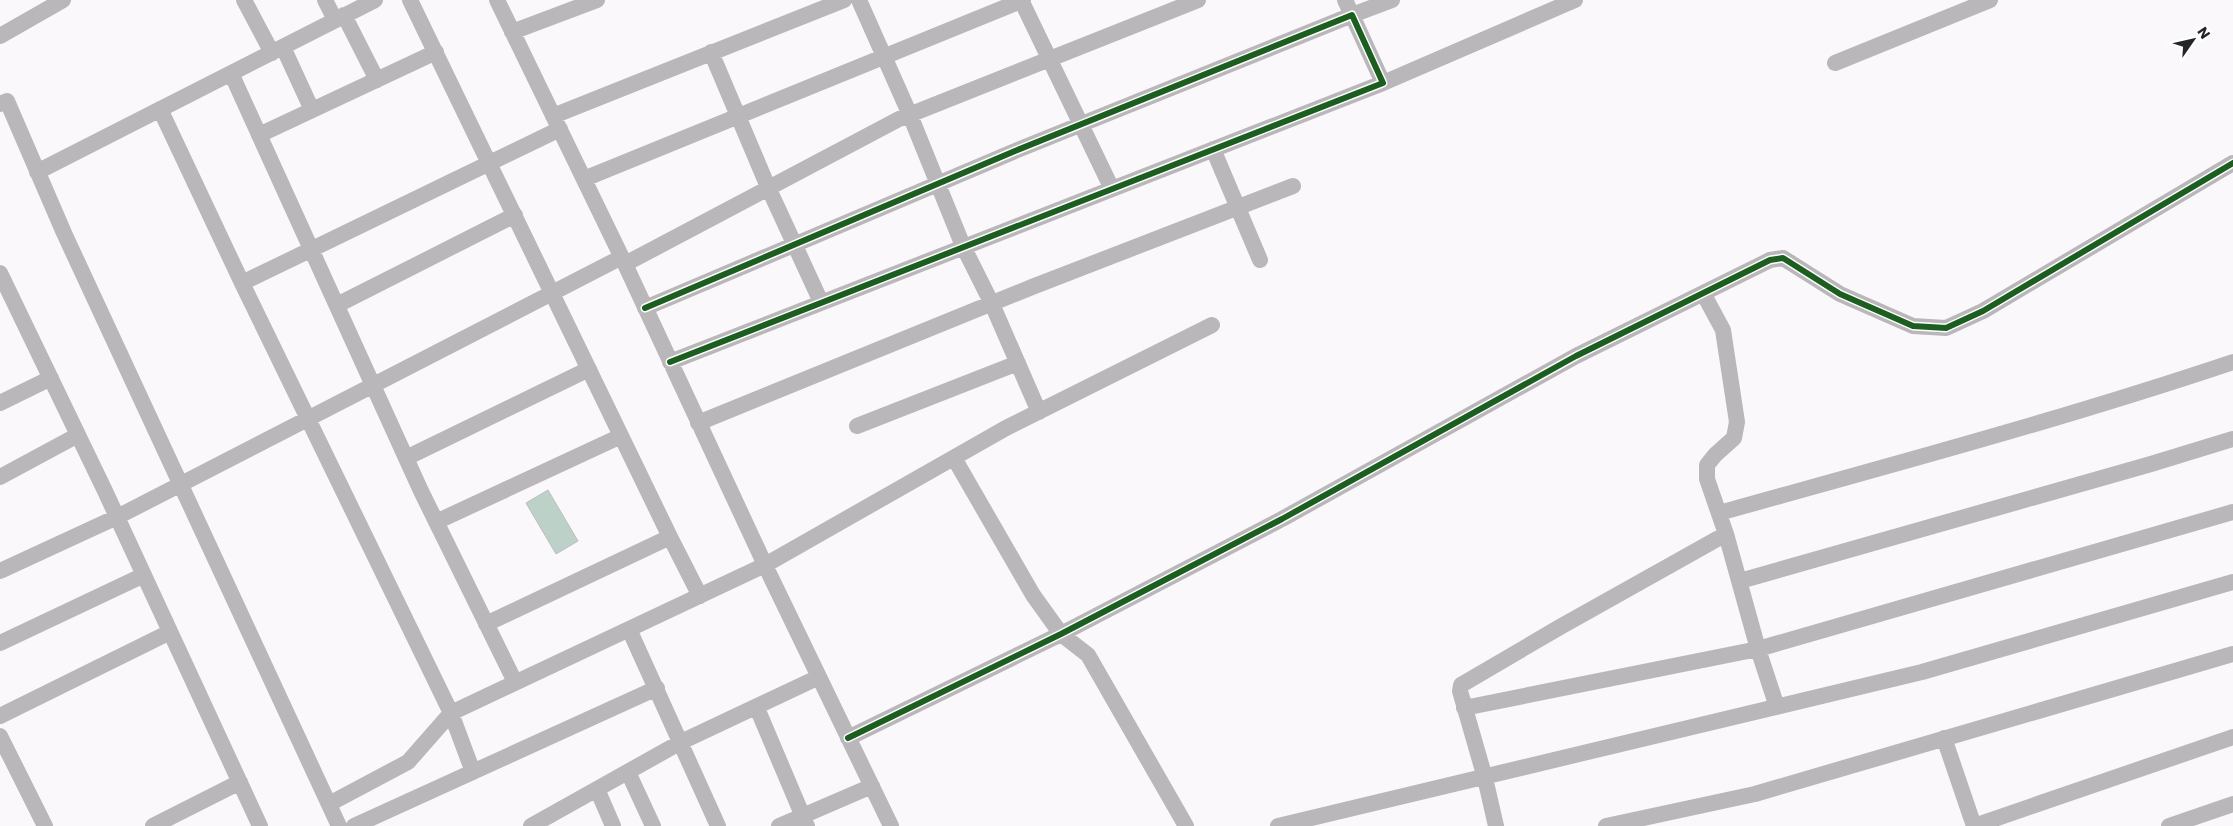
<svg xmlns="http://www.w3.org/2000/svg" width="2233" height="826" viewBox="0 0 2233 826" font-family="Poppins,sans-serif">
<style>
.building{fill:#bcd1c8;stroke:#bdbdbd}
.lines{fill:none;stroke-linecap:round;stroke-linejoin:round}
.street{stroke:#b9b7b9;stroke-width:16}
.cycleway-casing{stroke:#fff;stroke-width:9}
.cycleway{stroke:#1b5e20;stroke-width:6}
</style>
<rect width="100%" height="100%" fill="#faf8fb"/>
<!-- building -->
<path class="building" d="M548,490L578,541L556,554L526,503Z"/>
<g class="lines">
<!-- street -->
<path class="street" d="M244,0L272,53
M325,0L335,20
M410,0L670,537L700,596
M497,0L625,264L765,565L891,826
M859,0L910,115L963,246L992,304L1039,412
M1021,0L1112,189
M1345,0L1352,15L1392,0
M344,15L377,80
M512,32L597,0
M0,36L63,0
M283,47L312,110
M711,52L768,187L821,302
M1835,63L1990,0
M231,73L421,491L515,682
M1383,83L1575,0
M0,104L7,101L64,233L339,826
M160,109L242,283L451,713L473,772
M553,116L844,0
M259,135L436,52
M1213,149L1260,260
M37,172L375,0
M584,179L1023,0
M625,264L899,119L1198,0
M0,273L105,491L260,826
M242,283L560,129
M1703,293L1723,330L1737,422L1734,438L1715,455L1707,465V479L1726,534L1758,649L1777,707
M337,305L515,215
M645,308L1015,151L1352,15L1383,83L670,362
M0,403L51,378
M698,423L1032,287L1293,186
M857,426L1018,363
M406,458L589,369
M954,458L1033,595L1061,634L1088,655L1186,826
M0,477L78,435
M1719,513C1891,465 2063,419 2233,362
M436,522L621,436
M0,571L117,517L622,257
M1740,581L2151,464L2233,439
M486,624L670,537
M629,629L718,826
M0,643L144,575
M757,708L807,826
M1464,708L1758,649L2233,512
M0,716L170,632
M0,736L45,826
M848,738L1061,634L1282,519L1576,356L1770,260L1783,258L1840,294L1913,326L1946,328L1983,311L2233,163
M1944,738L1974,826
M628,772L653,826
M597,789L613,826
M329,804L408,762L451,713L765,565L1006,428L1212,325
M153,826L240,782
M354,826L657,688
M531,826L681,742L819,677
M779,826L872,786
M1278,826L1922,672L2233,582
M1496,826L1485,778L1460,691L1461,685L1560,627L1726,534
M1606,826L1755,794L2233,654
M1974,826L2233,737
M2169,826L2233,804"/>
<!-- cycleway casing -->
<g class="cycleway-casing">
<path id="cycleway" d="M645,308L1015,151L1352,15L1383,83L670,362
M848,738L1061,634L1282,519L1576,356L1770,260L1783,258L1840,294L1913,326L1946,328L1983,311L2233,163"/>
</g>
<!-- cycleway -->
<use href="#cycleway" class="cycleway"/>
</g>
<!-- north arrow -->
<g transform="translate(2193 40) rotate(56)" stroke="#ffffff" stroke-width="4" paint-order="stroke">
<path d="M0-4L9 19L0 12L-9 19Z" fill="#252426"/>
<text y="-8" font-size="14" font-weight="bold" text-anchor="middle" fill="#252426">N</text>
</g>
</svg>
